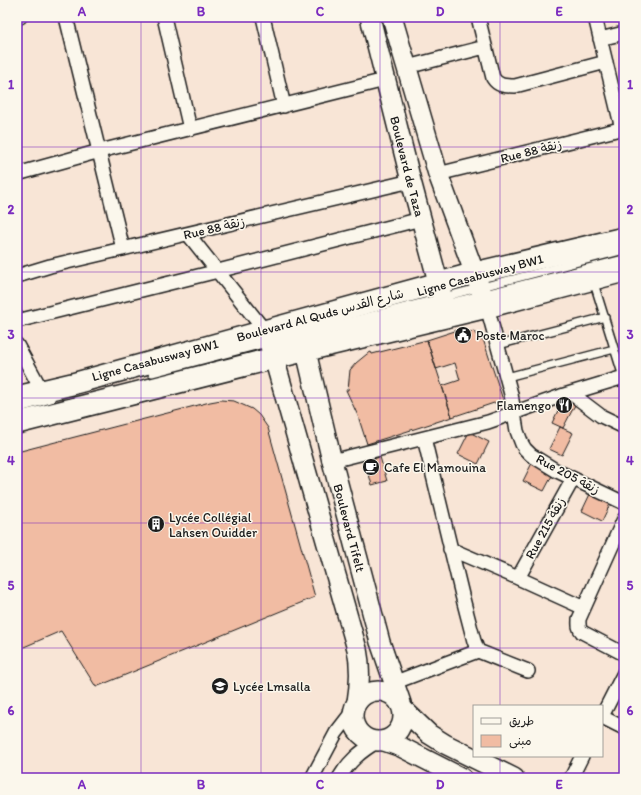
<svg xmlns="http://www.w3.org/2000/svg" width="641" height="795" viewBox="0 0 641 795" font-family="Itim,'Playpen Sans Arabic',sans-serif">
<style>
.building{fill:#f1bca3;stroke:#1c1c1c}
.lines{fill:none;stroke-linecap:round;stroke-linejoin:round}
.lane-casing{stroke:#1c1c1c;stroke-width:10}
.street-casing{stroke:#1c1c1c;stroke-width:16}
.secondary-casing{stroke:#1c1c1c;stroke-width:22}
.primary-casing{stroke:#1c1c1c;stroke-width:24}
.lane{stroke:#fbf7ec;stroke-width:7}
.street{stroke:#fbf7ec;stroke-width:13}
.secondary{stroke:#fbf7ec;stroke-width:19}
.primary{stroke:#fbf7ec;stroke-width:21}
.grid{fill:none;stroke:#7b2cbf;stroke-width:1;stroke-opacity:0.55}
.labels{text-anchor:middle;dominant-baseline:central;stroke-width:3;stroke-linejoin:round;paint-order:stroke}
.street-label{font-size:13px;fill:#1c1c1c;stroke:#fbf7ec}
.poi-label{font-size:13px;fill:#1c1c1c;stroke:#fbf7ec;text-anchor:start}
.neatline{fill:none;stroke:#7b2cbf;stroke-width:1.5}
.grid-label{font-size:13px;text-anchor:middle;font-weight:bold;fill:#7b2cbf}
</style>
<rect width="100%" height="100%" fill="#f8e5d6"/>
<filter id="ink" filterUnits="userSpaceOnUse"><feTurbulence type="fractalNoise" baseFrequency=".025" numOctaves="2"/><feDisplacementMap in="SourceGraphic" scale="8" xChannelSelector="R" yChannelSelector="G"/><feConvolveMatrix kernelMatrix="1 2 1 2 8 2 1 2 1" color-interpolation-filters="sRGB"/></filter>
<g filter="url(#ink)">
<!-- building -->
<path class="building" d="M458,330L459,333L467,330V333L474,331L476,335L479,334L481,340L483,339L503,400L452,417L442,386L460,380L455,363L436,369L427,340Z
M427,340L452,417L367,444L358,416L346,390H348L350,370L356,363L367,354L371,352L372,354Z
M221,400L234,401L252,409L259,415L268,428L315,597L96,687L61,631L17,650V452L210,402Z
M563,400L575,405L563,428L552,423Z
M560,427L573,433L562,455L549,449Z
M469,432L489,442L478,464L458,454Z
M380,457L387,481L372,485L365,461Z
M533,461L554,472L544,491L523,481Z
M591,492L611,502L602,521L582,511Z"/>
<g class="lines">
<!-- lane casing -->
<g class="lane-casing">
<path id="lane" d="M593,280L623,377
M498,345L605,317
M270,348L624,259
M152,373L624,250
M507,377L614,349
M17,409L51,399"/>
</g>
<!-- street casing -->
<g class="street-casing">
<path id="street" d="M66,17L123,249
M164,17L190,129
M263,17L284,106
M478,17L493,78C498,86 505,86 515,86L606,62
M595,17L622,129
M17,18L20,17
M600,39L624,33
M407,67L485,47
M17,174L100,151L385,80
M438,174L624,128
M188,234L265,331
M17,276L50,266L411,181
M487,307L511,394L517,431L522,444L525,449L531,455L557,471L624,503
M17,321L218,271L421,219
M17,345L42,391
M572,394L601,416L624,427
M424,438L462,595L474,641L478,651L528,671
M332,461L488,422L561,396L624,377
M624,519L579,619C579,624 578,628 582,632L624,654
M450,549L518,578L584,608
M518,578L573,479
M386,691L401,680L478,651
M602,716L624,673
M602,717L624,728
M312,778L336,733L353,711
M339,778C349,761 361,751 378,741
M571,778L582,756"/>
</g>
<!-- secondary casing -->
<g class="secondary-casing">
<g id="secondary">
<path id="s1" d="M370,17L411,181L447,315"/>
<path d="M392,17L438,174L487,307"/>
<path id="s2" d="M299,322L332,461L380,642L401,703"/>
<path d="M265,331L274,358L357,649C361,668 360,684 357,702"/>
<circle cx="378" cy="716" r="25"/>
<path d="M404,710L429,734L445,744L514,778"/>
<path d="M384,741L401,747L462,778"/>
</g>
</g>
<!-- primary casing -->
<g class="primary-casing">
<path id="primary" d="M17,397L72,384L475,273L624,238
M17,423L274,358L487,307L624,271"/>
</g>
<!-- lane -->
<use href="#lane" class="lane"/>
<!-- street -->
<use href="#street" class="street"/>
<!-- secondary -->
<use href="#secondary" class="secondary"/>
<!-- primary -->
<use href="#primary" class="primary"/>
</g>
</g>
<!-- grid -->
<path class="grid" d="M141,17V778M261,17V778M380,17V778M500,17V706M17,147H624M17,272H624M17,398H624M17,523H624M17,648H624M500,756V778"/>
<!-- icons -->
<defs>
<g id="civic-disc" transform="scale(0.9)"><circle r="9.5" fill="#1c1c1c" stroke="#fbf7ec"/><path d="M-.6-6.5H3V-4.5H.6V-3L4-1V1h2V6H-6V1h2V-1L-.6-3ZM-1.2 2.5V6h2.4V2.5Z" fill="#fff"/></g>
<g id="restaurant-disc" transform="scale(0.9)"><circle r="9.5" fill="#1c1c1c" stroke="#fbf7ec"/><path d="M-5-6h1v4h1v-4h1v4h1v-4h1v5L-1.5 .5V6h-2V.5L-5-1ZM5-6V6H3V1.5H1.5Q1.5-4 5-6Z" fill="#fff"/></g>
<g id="cafe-disc" transform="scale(0.9)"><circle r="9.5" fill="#1c1c1c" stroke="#fbf7ec"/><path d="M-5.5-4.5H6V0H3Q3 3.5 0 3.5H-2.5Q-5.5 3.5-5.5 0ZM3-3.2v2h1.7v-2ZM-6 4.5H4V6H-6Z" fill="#fff"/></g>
<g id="building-disc" transform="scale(0.9)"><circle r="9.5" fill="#1c1c1c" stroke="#fbf7ec"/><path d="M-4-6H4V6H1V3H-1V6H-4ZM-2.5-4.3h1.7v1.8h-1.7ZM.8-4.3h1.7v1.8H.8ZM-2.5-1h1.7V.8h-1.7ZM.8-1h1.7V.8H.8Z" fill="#fff"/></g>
<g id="school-disc" transform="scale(0.9)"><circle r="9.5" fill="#1c1c1c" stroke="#fbf7ec"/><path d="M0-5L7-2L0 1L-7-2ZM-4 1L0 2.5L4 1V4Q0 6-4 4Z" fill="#fff"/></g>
</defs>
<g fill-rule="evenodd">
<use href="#civic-disc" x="463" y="335"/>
<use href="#restaurant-disc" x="564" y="405"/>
<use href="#cafe-disc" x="371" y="467"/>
<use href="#building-disc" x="156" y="524"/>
<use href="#school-disc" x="220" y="686"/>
</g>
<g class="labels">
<!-- street labels -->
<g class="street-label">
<text transform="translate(531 151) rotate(-14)">Rue 88 زنقة</text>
<text stroke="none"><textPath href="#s1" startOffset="154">Boulevard de Taza</textPath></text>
<text transform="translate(214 228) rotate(-13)">Rue 88 زنقة</text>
<text transform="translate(480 275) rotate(-15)">Ligne Casabusway BW1</text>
<text transform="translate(320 315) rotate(-15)">Boulevard Al Quds شارع القدس</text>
<text transform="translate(155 360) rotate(-15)">Ligne Casabusway BW1</text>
<text transform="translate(568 474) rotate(28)">Rue 205 زنقة</text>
<text stroke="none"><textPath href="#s2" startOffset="212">Boulevard Tifelt</textPath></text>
<text transform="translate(545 528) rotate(-61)">Rue 215 زنقة</text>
</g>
<!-- poi labels -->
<g class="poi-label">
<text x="476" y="335">Poste Maroc</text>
<text x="551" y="405" text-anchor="end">Flamengo</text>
<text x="384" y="467">Cafe El Mamouina</text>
<text x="169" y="517">Lycée Collégial<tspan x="169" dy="15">Lahsen Ouidder</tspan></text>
<text x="233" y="686">Lycée Lmsalla</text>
</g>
</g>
<!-- margin -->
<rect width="641" height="795" fill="none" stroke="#fbf7ec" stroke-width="44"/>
<!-- legend -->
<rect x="473" y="705" width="130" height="52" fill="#fbf7ec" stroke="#a29f99"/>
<rect x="481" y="718" width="20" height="6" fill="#fbf7ec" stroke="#a29f99"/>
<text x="509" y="725" font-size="12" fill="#1c1c1c">طريق</text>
<rect x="481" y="735" width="20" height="12" fill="#f1bca3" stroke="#a29f99"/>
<text x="509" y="745" font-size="12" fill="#1c1c1c">مبنى</text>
<rect x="22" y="22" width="597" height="751" class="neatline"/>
<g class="grid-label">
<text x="82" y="16">A</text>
<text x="201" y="16">B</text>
<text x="320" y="16">C</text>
<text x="440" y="16">D</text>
<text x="559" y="16">E</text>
<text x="11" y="89">1</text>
<text x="630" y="89">1</text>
<text x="11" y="214">2</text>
<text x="630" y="214">2</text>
<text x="11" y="339">3</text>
<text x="630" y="339">3</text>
<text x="11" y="465">4</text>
<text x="630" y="465">4</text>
<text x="11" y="590">5</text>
<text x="630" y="590">5</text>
<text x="11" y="715">6</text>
<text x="630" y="715">6</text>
<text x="82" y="789">A</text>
<text x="201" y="789">B</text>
<text x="320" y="789">C</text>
<text x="440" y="789">D</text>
<text x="559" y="789">E</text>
</g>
</svg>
